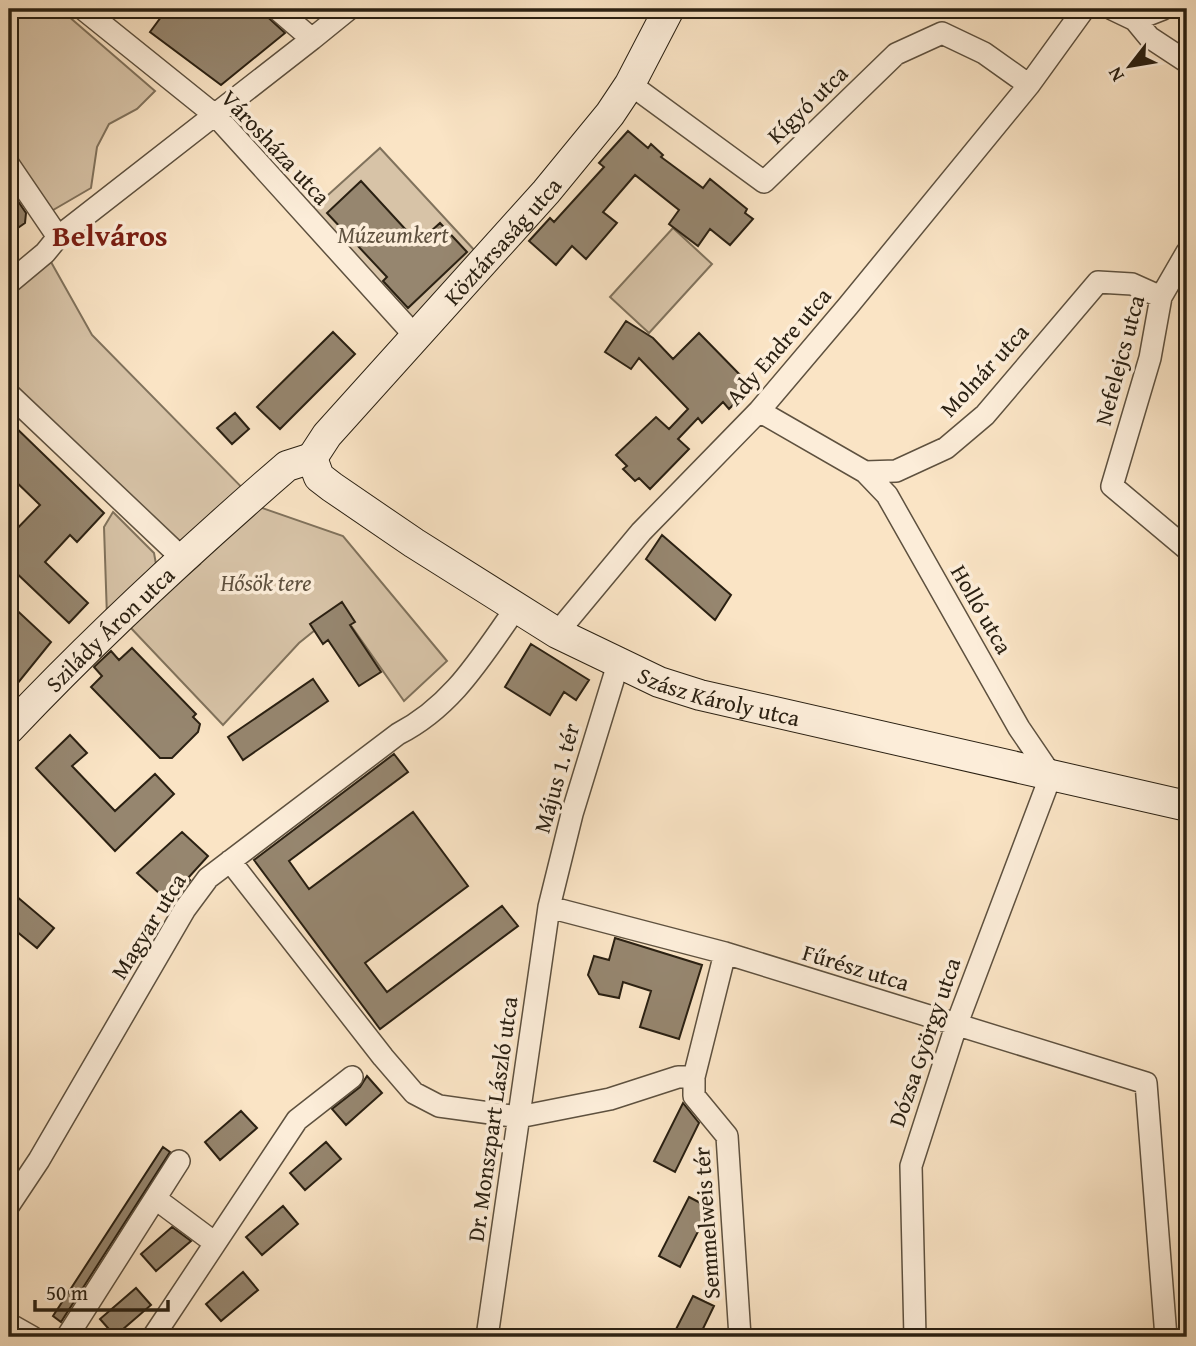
<svg xmlns="http://www.w3.org/2000/svg" width="1196" height="1346" viewBox="0 0 1196 1346" font-family="'Gentium Book Plus',serif">
<style>
.green{fill:#d7c3a7;stroke:#80725c;stroke-width:2}
.building{fill:#96866f;stroke:#2a2012;stroke-width:2}
.lines{fill:none;stroke-linecap:round;stroke-linejoin:round}
.street-casing{stroke:#5e513f;stroke-width:24}
.secondary-casing{stroke:#2a2012;stroke-width:32}
.street{stroke:#fcedd9;stroke-width:21}
.secondary{stroke:#fcedd9;stroke-width:30}
.labels{text-anchor:middle;dominant-baseline:central;stroke-width:7;stroke-linejoin:round;paint-order:stroke}
.street-label{font-size:23px;fill:#2a2012;stroke:#fcedd9}
.park-label{font-size:23px;font-style:italic;fill:#5e513f;stroke:#fcedd9}
.district-label{font-size:30px;font-weight:bold;fill:#7a1f14;stroke:#fcedd9}
</style>
<rect width="100%" height="100%" fill="#fae4c5"/>
<filter id="stains"><feTurbulence type="fractalNoise" baseFrequency=".00286" numOctaves="4"/><feColorMatrix values="0 0 0 0 .2 0 0 0 0 .09 0 0 0 0 .02 0 0 0 .5 -.17"/></filter>
<radialGradient id="worn" r=".72"><stop offset=".6" stop-color="#630" stop-opacity="0"/><stop offset="1" stop-color="#630" stop-opacity=".3"/></radialGradient>
<!-- green -->
<path class="green" d="M9,9H60L155,91L137,109L109,124L97,147L91,188L48,213L9,154Z
M380,148L477,253L411,324L308,213Z
M673,228L712,264L649,333L610,297Z
M51,262L92,335L262,508L343,536L447,661L404,701L340,610L299,643L223,725L129,626L200,564L9,385V289Z
M113,512L154,553L156,564L107,617L104,527Z"/>
<!-- building -->
<path class="building" d="M167,9H259L285,33L221,85L150,32Z
M628,131L648,148L651,144L663,155L661,157L703,188L710,179L747,209L745,213L753,219L730,245L710,229L698,246L669,224L679,210L635,175L603,212L617,223L586,259L572,246L556,265L529,241L550,218L554,222L604,167L599,163Z
M361,181L418,243L440,223L467,252L408,308L383,281L387,277L327,213Z
M9,188L26,213L25,223L9,234Z
M626,321L653,338L673,359L699,333L746,381L741,385L747,391L729,409L723,402L702,423L698,418L678,439L689,449L650,489L639,478L635,481L623,469L627,466L616,455L656,417L669,429L688,409L639,358L631,369L605,352Z
M333,332L355,354L280,429L257,407Z
M235,413L249,429L232,444L217,428Z
M9,421L104,513L77,542L70,535L45,562L88,603L69,623L9,566V537L40,505L9,475Z
M662,535L731,595L715,620L646,559Z
M342,602L355,622L350,625L381,672L359,686L328,640L323,644L310,624Z
M9,603L51,642L9,694Z
M531,644L589,680L576,700L564,692L550,715L505,687Z
M132,648L196,714L193,717L200,724L198,732L172,758H160L91,687L102,676L94,667L111,651L119,660Z
M313,679L328,701L243,760L228,737Z
M70,735L87,753L72,766L115,811L155,774L174,794L115,851L36,768Z
M394,754L408,772L289,861L309,889L413,812L468,886L365,963L387,992L502,906L518,926L380,1029L254,860Z
M182,832L208,856L188,878L190,880L172,905L137,873Z
M9,890L54,928L37,948L16,931L9,940Z
M615,938L702,965L679,1039L640,1027L651,991L623,982L619,998L599,994L588,975L594,956L609,960Z
M367,1076L382,1093L346,1125L332,1109L360,1087Z
M683,1103L699,1123L675,1172L654,1161Z
M241,1111L257,1128L220,1160L205,1142Z
M326,1142L341,1159L305,1190L290,1173Z
M163,1147L170,1152L61,1322L53,1316Z
M689,1197L710,1208L680,1267L659,1256Z
M283,1206L298,1224L262,1255L246,1237Z
M172,1227L191,1241L156,1271L141,1254Z
M243,1272L258,1290L221,1321L206,1304Z
M136,1288L151,1305L115,1336L100,1319Z
M693,1296L714,1306L699,1337H672Z"/>
<g class="lines">
<!-- street casing -->
<g class="street-casing">
<path id="street" d="M83,9L216,116L416,337
M1112,9L1135,20L1149,37L1187,62
M1135,20L1163,9
M312,39L349,9
M630,84L764,182L896,54L942,33L984,53L1029,85
M9,165L58,237
M1187,252L1161,297L1150,358L1112,486L1187,549
M9,283L45,253L58,237L312,39L277,9
M9,394L183,559
M759,411L865,472L896,471L946,448L985,415L1098,282L1132,284L1161,297
M865,472L887,495L1019,728L1051,775L956,1026L911,1166L915,1337
M557,633L641,532L759,411L848,306L1029,85L1084,9
M230,861L383,1057L414,1093L439,1106L519,1117L610,1099L678,1077H694
M549,907L725,953L1146,1083L1166,1337
M725,953L694,1077V1096L727,1136L740,1337
M156,1199L215,1243
M9,1205L39,1160L185,909L208,878L398,734C453,706 481,657 516,608
M9,1324L32,1337
M67,1337L179,1161
M153,1337L297,1120L352,1077
M487,1337L549,907L572,814L618,664"/>
</g>
<!-- secondary casing -->
<g class="secondary-casing">
<g id="secondary">
<path id="s1" d="M312,458L319,477L332,487L414,543L557,633L659,682L700,695L1187,806"/>
<path id="s2" d="M312,458L327,435L546,192L610,114L630,84L669,9"/>
<path id="s3" d="M9,729C97,636 190,550 287,466L312,458"/>
</g>
</g>
<!-- street -->
<use href="#street" class="street"/>
<!-- secondary -->
<use href="#secondary" class="secondary"/>
</g>
<g class="labels">
<!-- street labels -->
<g class="street-label">
<text transform="translate(807 104) rotate(-44)">Kígyó utca</text>
<text transform="translate(276 147) rotate(47)">Városháza utca</text>
<text stroke="none"><textPath href="#s2" startOffset="289">Köztársaság utca</textPath></text>
<text transform="translate(778 346) rotate(-49)">Ady Endre utca</text>
<text transform="translate(1119 360) rotate(-75)">Nefelejcs utca</text>
<text transform="translate(984 370) rotate(-47)">Molnár utca</text>
<text transform="translate(982 609) rotate(60)">Holló utca</text>
<text stroke="none"><textPath href="#s3" startOffset="142">Szilády Áron utca</textPath></text>
<text stroke="none"><textPath href="#s1" startOffset="480">Szász Károly utca</textPath></text>
<text transform="translate(556 778) rotate(-74)">Május 1. tér</text>
<text transform="translate(148 926) rotate(-58)">Magyar utca</text>
<text transform="translate(856 967) rotate(17)">Fűrész utca</text>
<text transform="translate(924 1042) rotate(-71)">Dózsa György utca</text>
<text transform="translate(492 1119) rotate(-82)">Dr. Monszpart László utca</text>
<text transform="translate(706 1223) rotate(-94)">Semmelweis tér</text>
</g>
<!-- park labels -->
<g class="park-label">
<text x="393" y="234">Múzeumkert</text>
<text x="266" y="582">Hősök tere</text>
</g>
<!-- district labels -->
<g class="district-label">
<text x="110" y="235">Belváros</text>
</g>
</g>
<!-- margin -->
<rect width="1196" height="1346" fill="none" stroke="#fae4c5" stroke-width="35"/>
<rect x="10" y="10" width="1175" height="1325" fill="none" stroke="#2a2012" stroke-width="3.5"/>
<rect x="18" y="18" width="1161" height="1311" fill="none" stroke="#2a2012" stroke-width="2"/>
<!-- north arrow -->
<g transform="translate(1130 66) rotate(239)" stroke="#fcedd9" stroke-width="5" paint-order="stroke">
<path d="M0-5L12 26L0 18L-12 26Z" fill="#2a2012"/>
<text y="-10" font-size="19" font-weight="bold" text-anchor="middle" fill="#2a2012">N</text>
</g>
<!-- scale -->
<path d="M35 1300v10h133v-10" fill="none" stroke="#2a2012" stroke-width="3.5"/>
<text x="46" y="1300" font-size="21" fill="#2a2012" stroke="#fcedd9" stroke-width="5" paint-order="stroke">50 m</text>
<rect width="100%" height="100%" filter="url(#stains)"/>
<rect width="100%" height="100%" fill="url(#worn)"/>
</svg>
